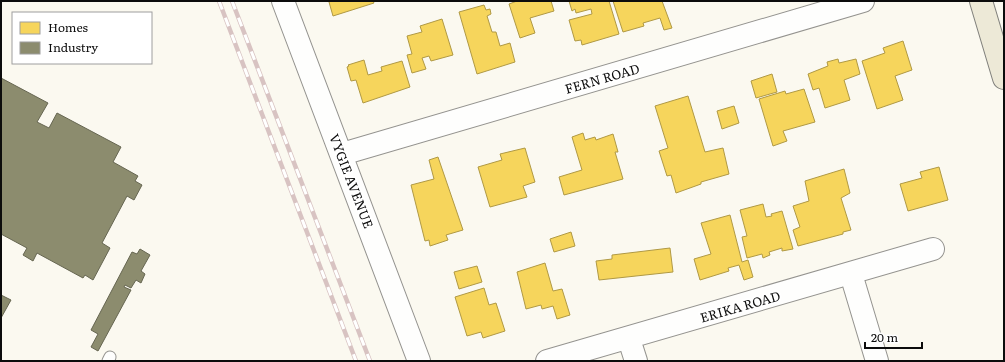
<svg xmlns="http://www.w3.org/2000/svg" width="1005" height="362" viewBox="0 0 1005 362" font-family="Literata,serif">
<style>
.homes{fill:#f6d55c;stroke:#b09944}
.industry{fill:#8c8c6e;stroke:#666651}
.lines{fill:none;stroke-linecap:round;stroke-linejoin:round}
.lane-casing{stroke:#94938f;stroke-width:13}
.street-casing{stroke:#94938f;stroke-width:24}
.primary-casing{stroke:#81807c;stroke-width:24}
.lane{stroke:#fefefd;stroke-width:11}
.street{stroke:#fefefd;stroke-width:22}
.primary{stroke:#ede9d7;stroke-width:22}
.rail-casing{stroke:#d8c3c2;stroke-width:4.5}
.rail{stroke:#fff;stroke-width:3;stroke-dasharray:9;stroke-linecap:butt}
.labels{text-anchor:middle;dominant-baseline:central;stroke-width:4;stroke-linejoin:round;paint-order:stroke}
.street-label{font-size:13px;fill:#0c0c0c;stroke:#fff}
</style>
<rect width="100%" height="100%" fill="#fbf9f0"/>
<!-- homes -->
<path class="homes" d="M332,1H373L374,3L333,16L329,2Z
M517,1H551L554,11L530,18L535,33L520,38L509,4Z
M569,1H609L619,34L582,45L581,40L575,41L569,20L592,14L591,9L576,13L575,9L572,11Z
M613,1H662L672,28L664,30L660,18L643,23L644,26L623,32Z
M484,5L486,10L490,9L491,14L487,16L492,32H496L500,46L510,43L515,62L477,74L459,12Z
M442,19L453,55L431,61L429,56L422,58L426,69L412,73L407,55L412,54L407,36L422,32L420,26Z
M903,41L912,70L895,76L903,100L877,109L862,61L885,53L883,48Z
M838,59L839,63L856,59L860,74L844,80L850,100L825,108L819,88L813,90L808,74L828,66L827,62Z
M364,60L368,75L382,71L381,67L402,61L410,87L363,103L356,80L351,81L347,67L349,66L348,65Z
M772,74L777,92L756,98L751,81Z
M804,89L815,122L783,131L787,141L773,146L759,99L785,91L786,94Z
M688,96L705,152L723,148L729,174L701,182V184L676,193L671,175L667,176L659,151L668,148L655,106Z
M734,106L739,123L722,129L717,111Z
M583,133L585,140L595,137L596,140L613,134L618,152H615L623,179L564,195L559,177L582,170L572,137Z
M525,148L535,182L523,186L527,197L490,207L478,167L502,160L500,154Z
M438,157L463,230L446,235L448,240L430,246L429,240L425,241L411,185L434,179L429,160Z
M939,167L948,200L908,211L900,184L922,178L920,172Z
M844,169L850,193L841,198L851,230L843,232V234L798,246L793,230L800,227L793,206L809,201L805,181Z
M763,204L766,217L772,216L771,214L782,211L793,249L782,251V248L769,252L770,255L763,258L762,254L747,258L742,237L747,236L740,210Z
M730,215L742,262L748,260L753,277L744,280L739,265L728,268L729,271L700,280L694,259L711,254L701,223Z
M571,232L575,246L554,252L550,239Z
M670,248L673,272L599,280L596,261L612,259V255Z
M545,263L553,291L562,289L570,315L557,319L553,306L542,309L541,305L526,309L517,272Z
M477,266L482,282L459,289L454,272Z
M484,288L489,305L496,303L505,331L483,338L481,332L467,336L455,297Z"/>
<!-- industry -->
<path class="industry" d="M1,78L48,103L37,122L49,128L57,113L121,147L113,162L138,176L135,181L142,185L134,200L127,196L102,243L110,248L93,280L85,275L83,278L37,253L33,261L23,255L27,248L1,234Z
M140,249L150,255L141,271L145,274L141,283L136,280L131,288L125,285L124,287L131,290L98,351L91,347L98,334L91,330L132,252L137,254Z
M1,295L11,300L1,318Z"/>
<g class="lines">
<!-- lane casing -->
<g class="lane-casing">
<path id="lane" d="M108,361L110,357"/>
</g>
<!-- street casing -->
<g class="street-casing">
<path id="street" d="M283,1L419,361
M342,154L863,1
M851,274L877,361
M629,339L636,361
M547,361L933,249"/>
</g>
<!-- primary casing -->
<g class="primary-casing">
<path id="primary" d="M981,1L1004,78"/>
</g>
<!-- lane -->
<use href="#lane" class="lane"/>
<!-- street -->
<use href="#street" class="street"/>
<!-- primary -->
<use href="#primary" class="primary"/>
<!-- rail casing -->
<g class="rail-casing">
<path id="rail" d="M219,1L356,361
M232,1L370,361"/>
</g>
<!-- rail -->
<use href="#rail" class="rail"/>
</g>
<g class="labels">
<!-- street labels -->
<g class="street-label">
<text transform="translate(602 78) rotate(-16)">FERN ROAD</text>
<text transform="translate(352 181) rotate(69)">VYGIE AVENUE</text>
<text transform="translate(740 306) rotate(-16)">ERIKA ROAD</text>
</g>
</g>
<!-- border -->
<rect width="1005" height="362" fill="none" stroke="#0c0c0c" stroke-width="4"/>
<!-- legend -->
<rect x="12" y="12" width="140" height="52" fill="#ffffff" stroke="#9e9e9e"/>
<rect x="20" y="22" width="20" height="12" fill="#f6d55c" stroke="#9e9e9e"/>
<text x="48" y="32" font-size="12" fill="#0c0c0c">Homes</text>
<rect x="20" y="42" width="20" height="12" fill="#8c8c6e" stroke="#9e9e9e"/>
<text x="48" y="52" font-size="12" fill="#0c0c0c">Industry</text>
<!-- scale -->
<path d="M865 342v6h57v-6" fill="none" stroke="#0c0c0c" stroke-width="2"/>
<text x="871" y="342" font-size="12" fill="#0c0c0c" stroke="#ffffff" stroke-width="3" paint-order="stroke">20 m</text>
</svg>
